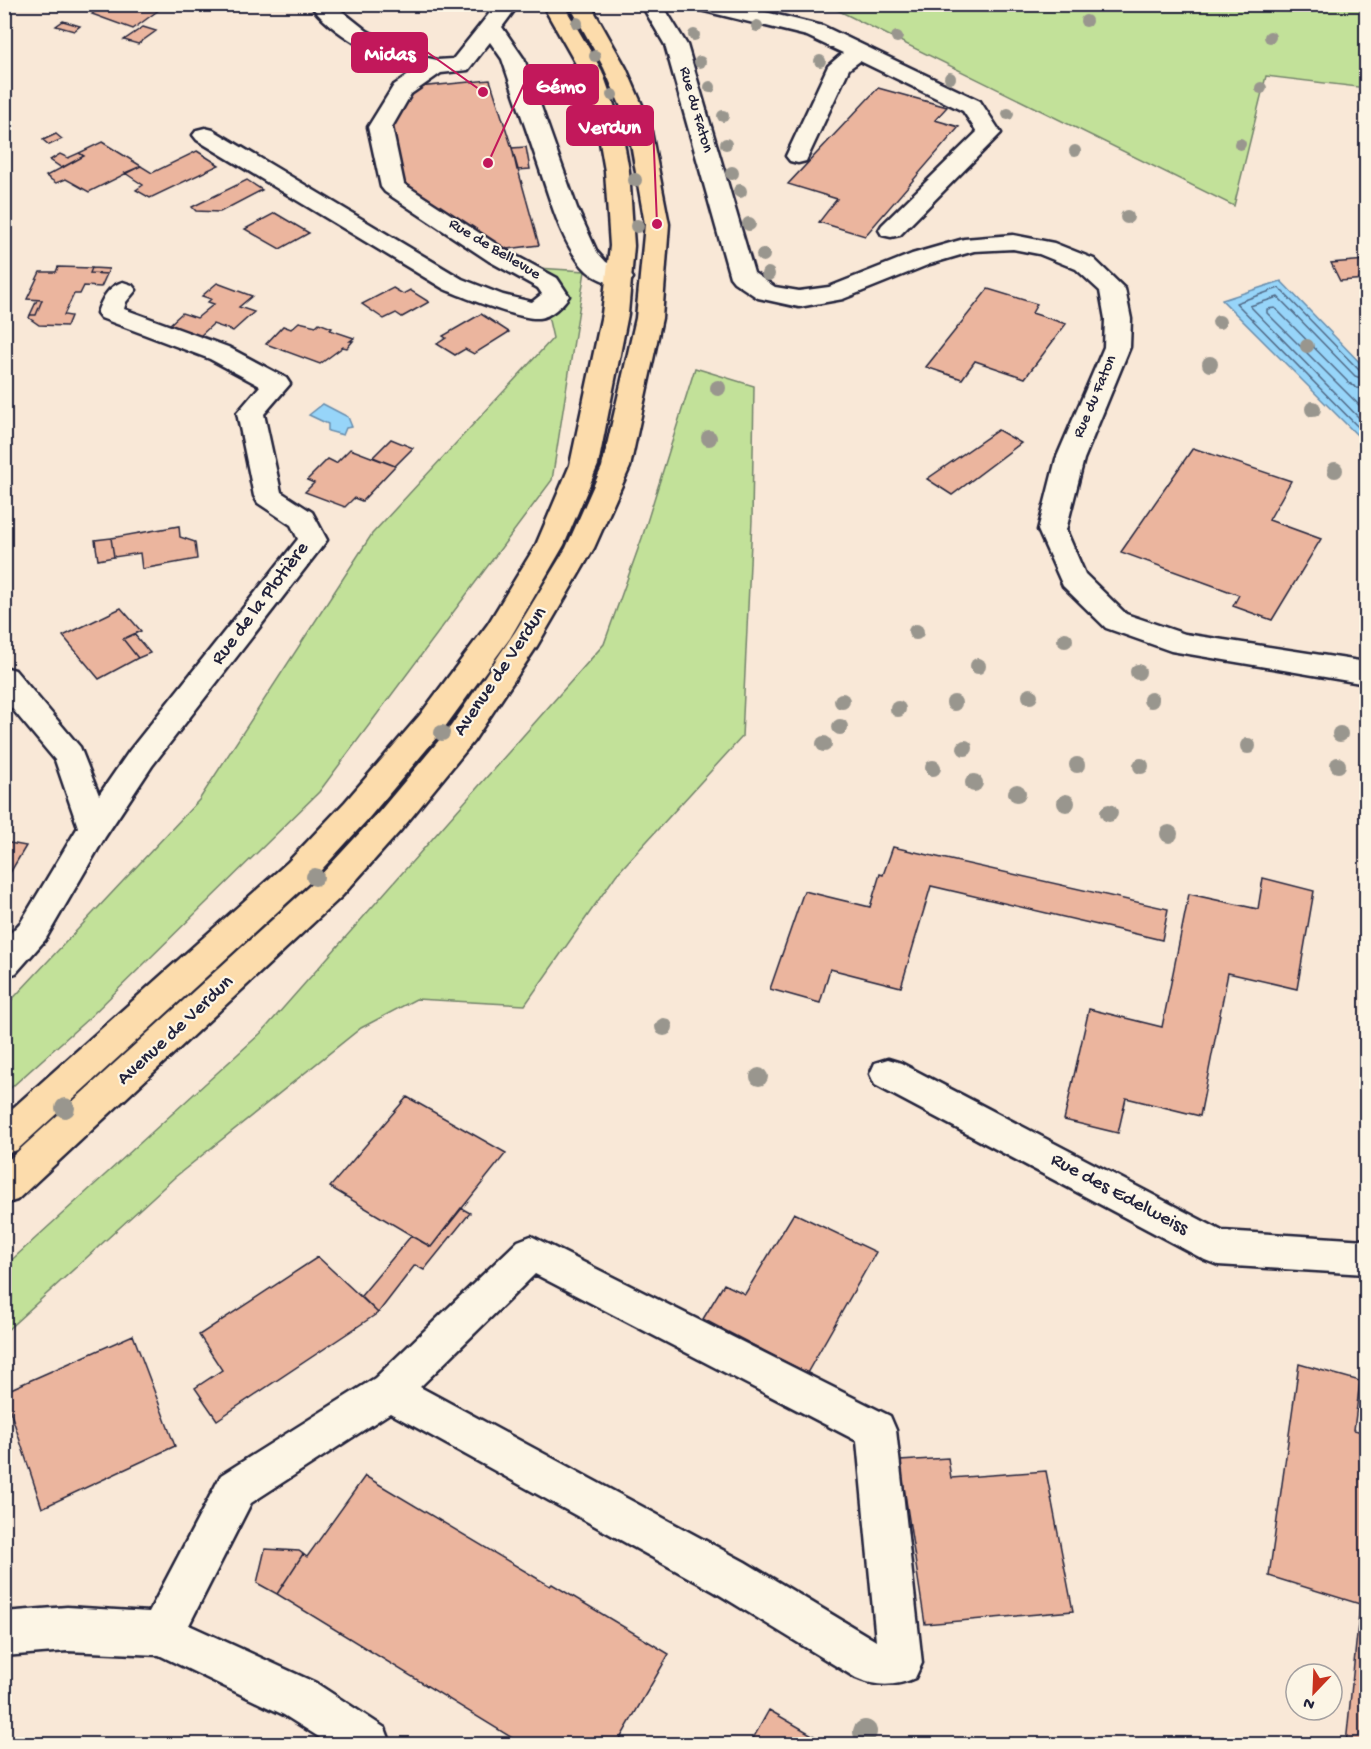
<svg xmlns="http://www.w3.org/2000/svg" width="1371" height="1749" viewBox="0 0 1371 1749" font-family="'Gochi Hand',sans-serif">
<style>
.green{fill:#c2e199;stroke:#72826a;stroke-width:1.5}
.water{fill:#97d5f9;stroke:#688dad;stroke-width:1.5}
.lines{fill:none;stroke-linecap:round;stroke-linejoin:round}
.shore{stroke:#516a87;stroke-width:1.5}
.building{fill:#ebb59e;stroke:#22223b;stroke-width:1.5}
.minor-casing{stroke:#22223b;stroke-width:5}
.major-casing{stroke:#22223b;stroke-width:5}
.minor{fill:#fcf5e5;fill-rule:evenodd}
.major{fill:#fcdcac;fill-rule:evenodd}
.tree{fill:#99968e}
.labels{text-anchor:middle;dominant-baseline:central;stroke-width:4.5;stroke-linejoin:round;paint-order:stroke}
.far-street-label{font-size:16px;fill:#22223b;stroke:#fcf5e5}
.street-label{font-size:20px;fill:#22223b;stroke:#fcf5e5}
.leader{fill:none;stroke:#c2185b;stroke-width:2}
.callout-dot{fill:#c2185b;stroke:#fcf5e5;stroke-width:2}
.callout{fill:#c2185b;stroke:#c2185b;stroke-width:2}
.callout-label{font-size:21px;text-anchor:middle;font-weight:bold;fill:#fff}
</style>
<rect width="100%" height="100%" fill="#f9e8d7"/>
<filter id="ink" filterUnits="userSpaceOnUse"><feTurbulence type="fractalNoise" baseFrequency=".0167" numOctaves="2"/><feDisplacementMap in="SourceGraphic" scale="12" xChannelSelector="R" yChannelSelector="G"/><feConvolveMatrix kernelMatrix="1 2 1 2 8 2 1 2 1" color-interpolation-filters="sRGB"/></filter>
<g filter="url(#ink)">
<!-- green -->
<path class="green" d="M827,5H1366V88L1266,76L1234,206Z
M537,268L585,271L552,480L319,792L90,1017L5,1093L4,1008L199,800L372,534L553,338Z
M695,368L754,386L752,520L742,737L616,875L525,1005L416,999L361,1028L175,1177L5,1332V1266L262,1032L604,644L642,538Z"/>
<!-- water -->
<path class="water" d="M1281,281L1366,369V444L1222,300Z
M323,404L348,417L352,427L346,428L343,435L328,431V424L309,415Z"/>
<g class="lines">
<!-- shore -->
<path class="shore" d="M1366,373L1360,371L1279,288L1236,303L1366,435
M1366,380L1355,376L1278,297L1250,306L1366,425
M1366,389L1357,388L1349,383L1275,308L1267,309V313L1366,412"/>
</g>
<!-- building -->
<path class="building" d="M167,4L133,29L92,14L105,4Z
M63,21L80,26L74,31L56,26Z
M143,27L156,31L138,44L124,40Z
M490,80L512,148L539,245L507,249L455,220L400,179L390,126L418,87Z
M878,88L947,107L935,120L959,127L865,236L819,222L837,199L788,184Z
M56,134L62,139L49,145L43,140Z
M102,142L141,166L89,192L66,179L56,183L46,176L84,156L79,153Z
M526,147L530,169L517,170L512,148Z
M197,151L219,165L150,198L136,190L143,185L125,173L141,166L152,173Z
M79,153L84,156L62,168L50,160L60,154L68,158Z
M247,180L262,190L220,212L196,211L192,207Z
M275,213L309,233L280,249L245,229Z
M1366,260V279L1340,281L1331,263Z
M58,267L92,268L90,273L107,274L101,287L84,286L80,294H74L64,315L71,316L67,326L39,325L29,318L30,315H36L42,300L27,299L40,272H56Z
M92,268L109,269L107,274L90,273Z
M217,283L252,296L239,307L254,312L233,331L213,324L199,337L168,326L182,313L197,318L214,304L208,302L211,299L202,296Z
M393,288L403,294L410,290L429,302L402,317L396,313L384,319L362,304Z
M988,289L1037,304L1032,313L1066,324L1025,378L975,361L962,379L926,367Z
M37,300H42L36,315H30Z
M481,314L509,332L474,354L465,349L455,355L437,344L446,338L443,336Z
M299,322L316,326L319,323L332,328L330,330L354,338L350,341H353L347,348L343,347L320,364L266,344L283,326L291,329Z
M998,430L1021,443L952,495L927,479Z
M391,439L413,448L395,466L373,457Z
M1193,448L1291,481L1269,520L1321,539L1272,620L1233,606L1239,595L1121,552Z
M350,449L395,466L362,501L354,498L345,507L305,492L314,483L307,480L328,459L336,463Z
M179,526L180,537L195,542L197,559L142,569L140,553L114,557L111,538Z
M111,538L114,557L98,560L95,540Z
M121,608L141,631L123,639L138,658L99,679L63,636Z
M134,634L150,653L138,658L123,639Z
M4,842L26,846L4,883Z
M893,847L1168,909L1162,940L931,886L901,987L830,969L820,1003L770,989L804,891L870,907L880,874L883,875Z
M1263,878L1314,891L1297,989L1228,973L1200,1116L1126,1098L1118,1133L1064,1120L1089,1009L1162,1027L1189,894L1258,909Z
M407,1097L506,1153L431,1247L330,1187Z
M461,1208L470,1213L424,1270L415,1265L378,1313L361,1296L411,1236L431,1247Z
M794,1213L876,1252L807,1373L703,1319L724,1284L745,1294Z
M318,1257L378,1313L217,1420L195,1388L222,1370L199,1335Z
M133,1335L175,1446L42,1508L4,1392Z
M1299,1364L1360,1381L1354,1430L1366,1433V1744H1346L1360,1604L1269,1576Z
M948,1458L951,1478L1046,1471L1073,1611L925,1624L900,1461Z
M365,1476L550,1586L552,1584L669,1654L617,1744H522L277,1594L303,1554L307,1557Z
M265,1549L299,1551L303,1554L277,1594L257,1583Z
M769,1710L828,1744H750Z"/>
<g class="lines">
<!-- minor casing -->
<g class="minor-casing">
<path id="minor" d="M310,4H333L367,31L413,55L437,60L453,59L497,4H519L502,27L524,59L577,208L597,252L606,262L629,273L633,278L629,283C616,287 597,280 587,271C563,248 550,199 539,167C527,131 514,95 502,59L490,42L468,70L441,73L411,94L392,127L404,184L507,251L557,278L569,296C563,305 550,317 539,318C520,320 464,297 444,289L197,140L193,135L197,130L205,128L213,130L462,279L503,295L532,302L542,294L538,288L489,261L385,192L381,187L368,127L394,85L416,70C383,61 329,33 310,4Z
M641,4H662L687,45L754,273L775,287L799,291L829,287L912,254L964,239L1013,235L1054,243L1094,259L1125,289L1131,319L1130,347L1084,459L1066,530L1085,574L1126,614L1185,634L1366,662V684L1171,651L1106,628L1063,586L1038,530L1056,459L1104,347L1105,319L1100,291L1076,269L1039,254L1013,249L974,251L930,264L843,299L799,307L758,298L734,282L730,277L665,45Z
M694,4H733L823,26L980,101L1001,133L900,235L891,237L882,235L879,230L882,225L977,132L963,111L860,61L849,69L806,161L798,163L790,161L786,156L828,66L843,53L807,36L696,9Z
M123,282L132,285L136,290L126,302L124,309L228,347L286,378L290,384L264,414L281,492L312,512L327,540L152,766L105,837L45,940L16,973L4,977V940L21,922L78,827L55,760L4,699V667L15,670L80,747L99,795L130,750L298,539L291,525L258,503L254,496L237,413L260,386L210,359L101,318L97,313C102,299 108,286 123,282Z
M888,1059L901,1063L1222,1231L1366,1240V1274L1218,1265L1205,1260L875,1085L870,1074L875,1063Z
M531,1236L890,1416L896,1430L922,1663L915,1678C895,1687 876,1687 856,1678L715,1592L390,1413L251,1503L189,1625L316,1683L385,1728L391,1744H330L284,1715L159,1655L67,1651L4,1656V1612L67,1607L149,1612L221,1475L375,1378L518,1241ZM535,1274L857,1441L876,1641L745,1562L420,1387Z"/>
</g>
<!-- major casing -->
<g class="major-casing">
<path id="major" d="M542,4H563L602,71L621,125L629,171L634,246L628,314L598,465L564,545L510,638L442,731L367,820L312,880L17,1150L4,1155V1116L288,862L345,802L420,715L488,624L536,545L570,465L602,314L610,246L605,171L597,125L580,71Z
M569,4H590L626,68L649,121L669,224L662,318L630,467L594,548L537,646L473,742L401,830L342,896L17,1200L4,1204V1164L318,878L379,812L451,726L515,632L566,548L602,467L636,318L645,224L627,121L604,68Z"/>
</g>
<!-- minor -->
<use href="#minor" class="minor"/>
<!-- major -->
<use href="#major" class="major"/>
</g>
<!-- trees -->
<g class="tree">
<circle cx="1086" cy="21" r="6"/>
<circle cx="577" cy="23" r="6"/>
<circle cx="757" cy="26" r="6"/>
<circle cx="694" cy="35" r="6"/>
<circle cx="897" cy="37" r="6"/>
<circle cx="1270" cy="37" r="6"/>
<circle cx="595" cy="56" r="6"/>
<circle cx="820" cy="61" r="6"/>
<circle cx="700" cy="62" r="6"/>
<circle cx="950" cy="78" r="6"/>
<circle cx="710" cy="87" r="6"/>
<circle cx="1261" cy="88" r="6"/>
<circle cx="612" cy="95" r="6"/>
<circle cx="1008" cy="114" r="6"/>
<circle cx="723" cy="116" r="6"/>
<circle cx="726" cy="144" r="6"/>
<circle cx="1240" cy="144" r="6"/>
<circle cx="1075" cy="151" r="6"/>
<circle cx="732" cy="173" r="7"/>
<circle cx="635" cy="180" r="7"/>
<circle cx="740" cy="191" r="7"/>
<circle cx="1127" cy="217" r="7"/>
<circle cx="749" cy="224" r="7"/>
<circle cx="637" cy="226" r="7"/>
<circle cx="763" cy="255" r="7"/>
<circle cx="768" cy="274" r="7"/>
<circle cx="1219" cy="322" r="7"/>
<circle cx="1307" cy="346" r="7"/>
<circle cx="1210" cy="364" r="8"/>
<circle cx="718" cy="388" r="8"/>
<circle cx="1313" cy="409" r="8"/>
<circle cx="709" cy="438" r="8"/>
<circle cx="1335" cy="470" r="8"/>
<circle cx="916" cy="632" r="8"/>
<circle cx="1065" cy="640" r="8"/>
<circle cx="978" cy="666" r="8"/>
<circle cx="1138" cy="672" r="8"/>
<circle cx="1030" cy="696" r="8"/>
<circle cx="1151" cy="700" r="8"/>
<circle cx="842" cy="701" r="8"/>
<circle cx="954" cy="703" r="8"/>
<circle cx="898" cy="709" r="8"/>
<circle cx="840" cy="727" r="8"/>
<circle cx="442" cy="733" r="8"/>
<circle cx="1340" cy="734" r="8"/>
<circle cx="824" cy="744" r="8"/>
<circle cx="1248" cy="746" r="8"/>
<circle cx="965" cy="748" r="8"/>
<circle cx="1077" cy="765" r="8"/>
<circle cx="1338" cy="765" r="8"/>
<circle cx="1141" cy="766" r="8"/>
<circle cx="933" cy="768" r="8"/>
<circle cx="974" cy="783" r="9"/>
<circle cx="1017" cy="793" r="9"/>
<circle cx="1066" cy="803" r="9"/>
<circle cx="1109" cy="813" r="9"/>
<circle cx="1169" cy="834" r="9"/>
<circle cx="315" cy="877" r="9"/>
<circle cx="664" cy="1027" r="9"/>
<circle cx="759" cy="1077" r="9"/>
<circle cx="65" cy="1108" r="10"/>
<circle cx="865" cy="1732" r="12"/>
</g>
</g>
<g class="labels">
<!-- far-street labels -->
<g class="far-street-label">
<text transform="translate(695 110) rotate(74)">Rue du Faton</text>
<text transform="translate(494 250) rotate(31)">Rue de Bellevue</text>
<text transform="translate(1096 397) rotate(-67)">Rue du Faton</text>
</g>
<!-- street labels -->
<g class="street-label">
<text transform="translate(261 604) rotate(-53)">Rue de la Plotière</text>
<text transform="translate(501 672) rotate(-56)">Avenue de Verdun</text>
<text transform="translate(176 1031) rotate(-43)">Avenue de Verdun</text>
<text transform="translate(1119 1195) rotate(28)">Rue des Edelweiss</text>
</g>
</g>
<!-- callouts -->
<path class="leader" d="M483 92L427 52M488 163L524 84M657 224L653 126"/>
<g class="callout-dot">
<circle cx="483" cy="92" r="6"/>
<circle cx="488" cy="163" r="6"/>
<circle cx="657" cy="224" r="6"/>
</g>
<g class="callout">
<rect x="352" y="33" width="75" height="39" rx="6"/>
<rect x="524" y="65" width="74" height="39" rx="6"/>
<rect x="567" y="106" width="86" height="39" rx="6"/>
</g>
<g class="callout-label">
<text x="390" y="60">Midas</text>
<text x="561" y="92">Gémo</text>
<text x="610" y="133">Verdun</text>
</g>
<!-- margin -->
<rect width="1371" height="1749" fill="none" stroke="#fcf5e5" stroke-width="24"/>
<rect x="12" y="12" width="1347" height="1725" fill="none" stroke="#22223b" stroke-width="2" filter="url(#ink)"/>
<!-- north arrow -->
<g transform="translate(1314 1692) rotate(203)"><circle r="28" fill="#fcf5e5" stroke="#a5a1a1" stroke-width="1.5"/>
<path d="M0-4.5L10 22L0 15L-10 22Z" fill="#c8321e"/>
<text y="-9" font-size="16" font-weight="bold" text-anchor="middle" fill="#22223b">N</text>
</g>
</svg>
